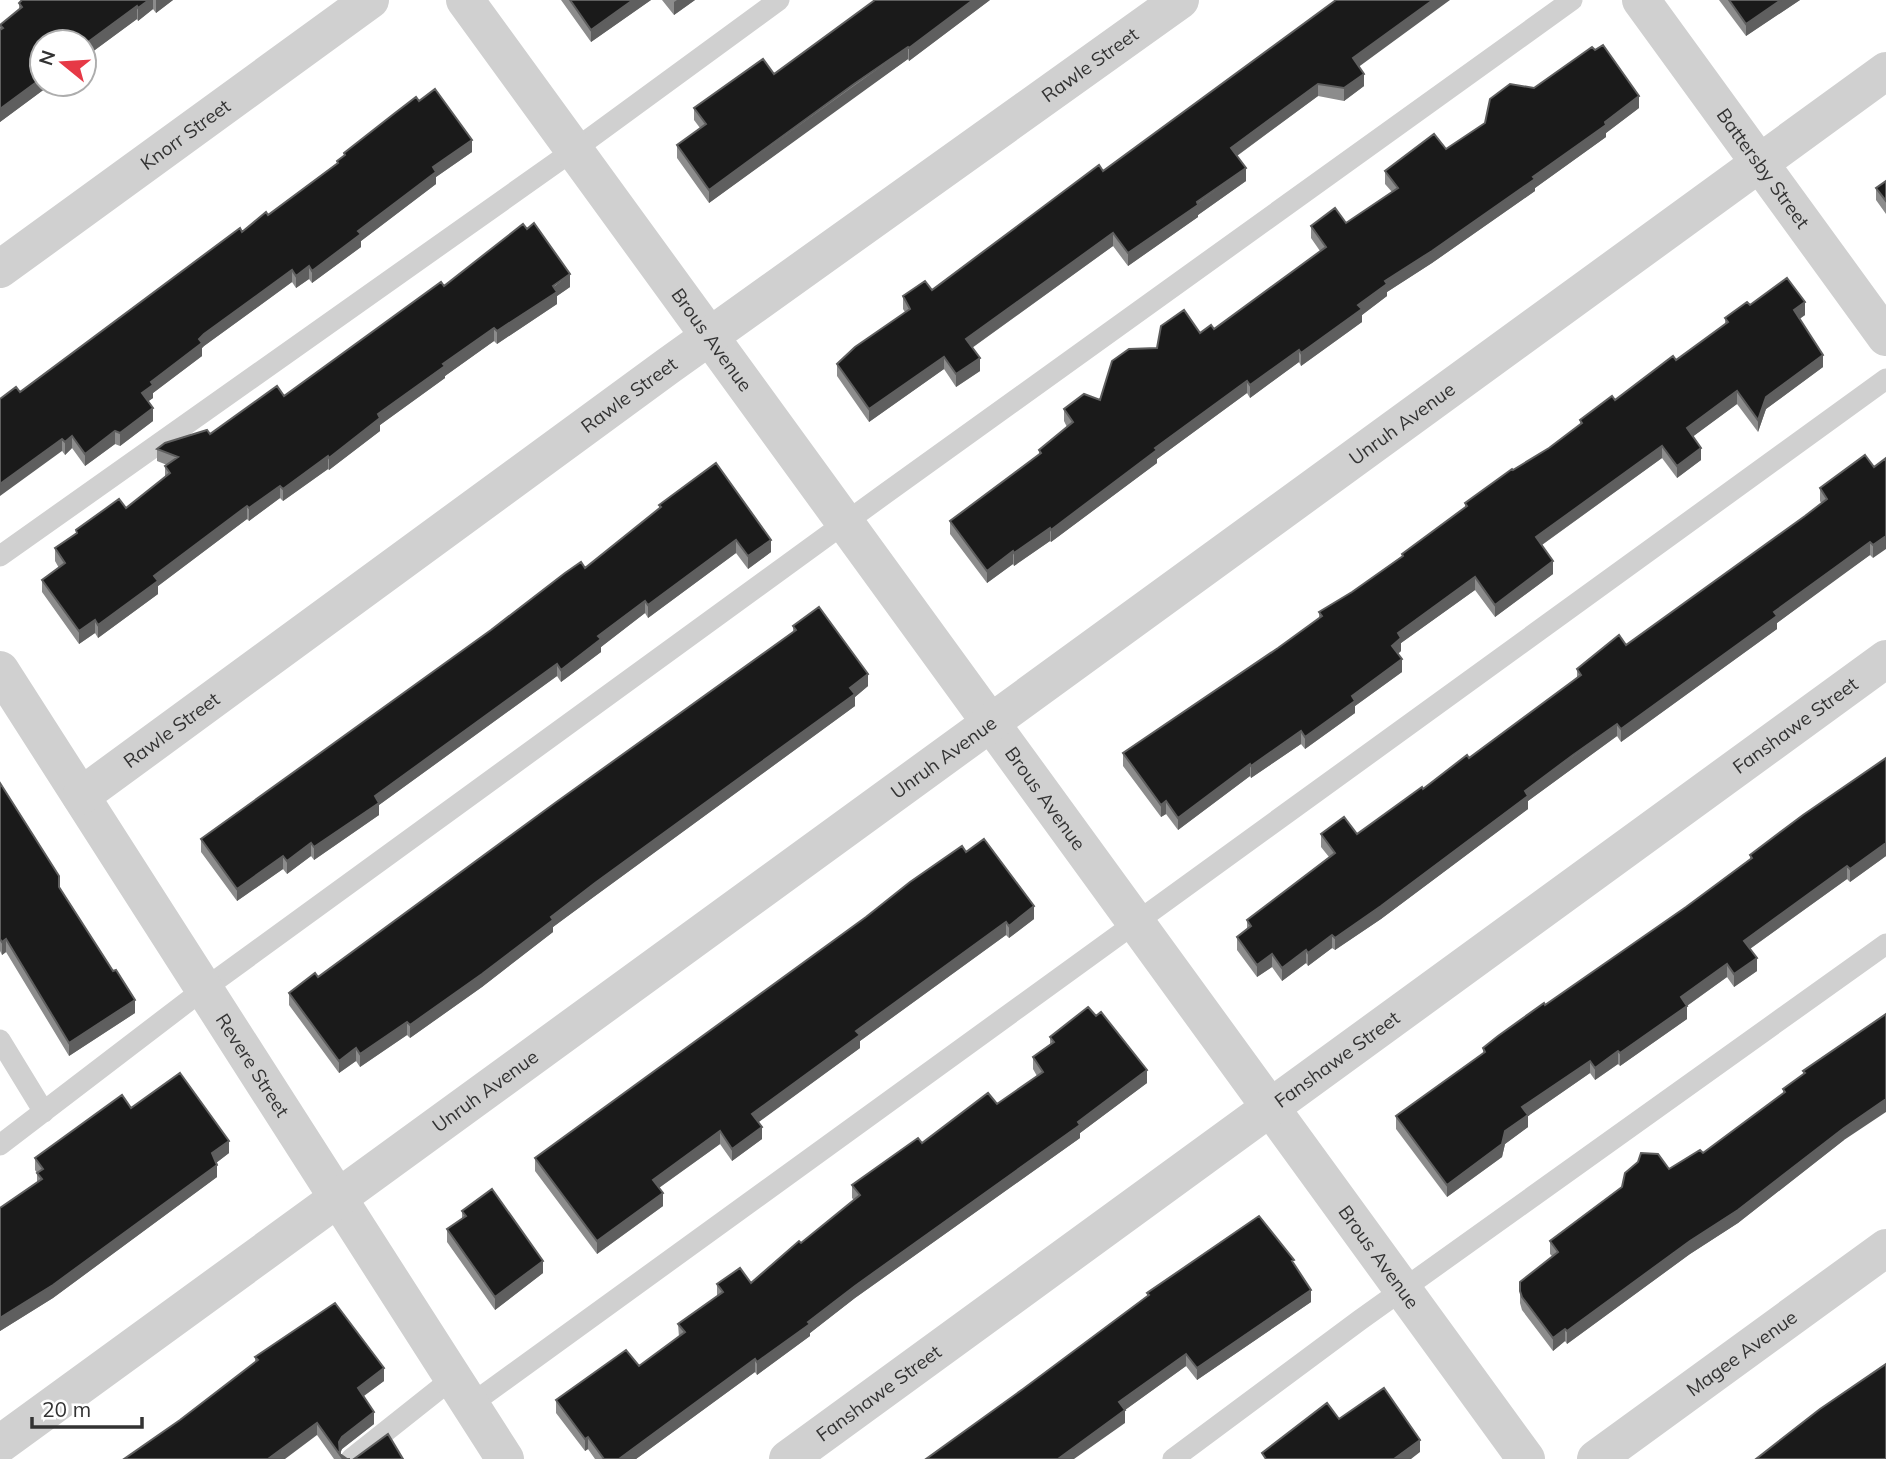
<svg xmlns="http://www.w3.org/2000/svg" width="1886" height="1459" viewBox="0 0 1886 1459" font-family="Mulish,sans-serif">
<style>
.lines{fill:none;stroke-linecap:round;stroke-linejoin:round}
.service{stroke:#d0d0d0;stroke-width:21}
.minor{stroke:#d0d0d0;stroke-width:38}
.wall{fill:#8c8c8c}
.shaded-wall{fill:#5f5f5f}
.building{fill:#1a1a1a;stroke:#5f5f5f;stroke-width:2}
.labels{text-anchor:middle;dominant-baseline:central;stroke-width:7;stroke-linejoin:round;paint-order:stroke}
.street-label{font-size:19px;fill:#333;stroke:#fff}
</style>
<rect width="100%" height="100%" fill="#fff"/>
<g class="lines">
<!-- service -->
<path class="service" d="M0,556L574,150L779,0
M0,1040L44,1112
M0,1145L204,989L886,493L1572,0
M470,1405L1886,379
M351,1459L453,1378
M1173,1459L1360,1320L1886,944"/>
<!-- minor -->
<g class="minor">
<path id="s1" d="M465,0L1526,1459"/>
<path id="s2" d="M1641,0L1886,337"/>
<path id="s3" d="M0,269L370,0"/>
<path id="s4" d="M0,670L505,1459"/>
<path id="s5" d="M81,796L668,366L1180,0"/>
<path id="s6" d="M0,1444L1886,71"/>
<path id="s7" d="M788,1459L1886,659"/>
<path id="s8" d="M1596,1459L1886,1248"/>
</g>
</g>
<!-- wall -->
<path class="wall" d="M22,0H173L156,13L153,9L138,21L137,19L84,58V42H42L50,85L0,122V25L19,10V3Z
M561,0H651L591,42Z
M662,0H695L674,15Z
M990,0L909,61L908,59L854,97L709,203L677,158V145L700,128L694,120V108L774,74Z
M1719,0H1800L1746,36Z
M1359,66L1364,86L1344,101L1318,96L1237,156L1246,181L1198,215V217L1128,266L1113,246L972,348L980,371L956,387L944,369L869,422L837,376V364L905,312L903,309V296L932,290L1103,171Z
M419,101L472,152L436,177V184L361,241V247L312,283L309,279L296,288L292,282L204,346L202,348V356L153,393V398L148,401L153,421L120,446L115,444L85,466L72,448L65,455L20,392L242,232L268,215L337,163V161L344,156V153Z
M1639,108L1606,133V137L1535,188V191L1432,263L1387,292V296L1362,315V322L1301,366L1299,362L1250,398L1247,393L1157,459V463L1051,542L1050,541L1014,566L1013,564L987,583L950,534V521L1039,455V450L1067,427L1064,421V409L1100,400L1157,348L1214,329L1320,251L1311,238V226L1346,223L1392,192L1385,184V171L1446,149Z
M1886,181V214L1876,200V188Z
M444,286L570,287L557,296V304L497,344L494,341L445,376V378L380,425V431L329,470L328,469L283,501L280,498L249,521L247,519L158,586V594L98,638L95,633L79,644L42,592V580L59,568L55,561V548L76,534V530L126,508L165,477V466L167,465L157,461V449L210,434L284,396Z
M1750,305L1805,315L1799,319L1823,367L1766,409L1758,432L1737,404L1693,436L1701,460L1677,478L1662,458L1542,545L1553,574L1495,617L1475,590L1401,643V651L1398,654L1402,672L1355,706V713L1305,749L1301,744L1251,778L1250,776L1178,830L1166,814L1161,817L1123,766V753L1278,648L1319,618V612L1352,592L1402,556V554L1465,508V503L1549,448L1580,424V420L1615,400L1676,360L1725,324V318Z
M1874,467L1873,558L1870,555L1840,576L1777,623V629L1621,742L1617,736L1573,768L1528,801V809L1381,919L1335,950L1332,948L1308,966L1306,963L1282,981L1272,967L1257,977L1237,950V937L1247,929V920L1329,857L1321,847V834H1357L1423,789L1469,758L1577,678V669L1626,645L1805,516L1821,503L1820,501V488Z
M659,505L771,552L748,569L736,553L648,618L645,613L601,647V652L561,682L557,676L379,805V815L314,860L311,856L287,874L283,869L237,901L201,852V839L585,568L659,509Z
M793,626L868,686L855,697V706L595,896L553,927V932L482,987L410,1038L407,1035L360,1067L356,1061L339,1073L289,1005V993L318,977L793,632Z
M1886,758V856L1850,882L1847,879L1750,949L1757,971L1734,987L1727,977L1687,1006V1019L1620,1066L1618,1064L1595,1080L1590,1073L1528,1116V1127L1505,1144L1502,1157L1447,1197L1396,1129V1116L1483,1054V1048L1545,1005L1686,907L1750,859V855Z
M0,783L59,887L135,1013L69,1056L6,952L2,955L0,951Z
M966,852L1034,919L1009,938L1006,935L860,1041V1048L758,1122L762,1139L732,1161L720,1144L659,1188L663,1206L597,1254L535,1171V1158Z
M1050,1037L1147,1083L1080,1133V1138L855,1298L810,1333V1336L757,1375L755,1372L636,1459H595L588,1449L585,1451L556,1413V1400L639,1366L679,1337L678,1324L717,1296V1284L751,1283L854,1200L852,1198V1185L922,1143L997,1104L1037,1076L1033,1069V1057L1050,1044Z
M1803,1071L1844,1140L1738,1223L1690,1254L1567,1344L1565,1341L1553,1351L1522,1310L1520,1303V1282L1553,1257L1550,1254V1241L1669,1169L1703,1153L1783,1094V1089L1803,1074Z
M131,1108L229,1153L216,1163L217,1177L53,1298L0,1331V1208L37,1182V1173L35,1170V1158Z
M462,1211L543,1273L495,1310L447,1242V1229L462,1219Z
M1294,1264L1311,1302L1197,1380L1186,1366L1125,1410V1423L1023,1389L1147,1296V1293Z
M255,1357L384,1381L364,1396L374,1424L342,1449L340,1454L347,1459H350H334L317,1435L180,1420L255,1362Z"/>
<!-- shaded-wall -->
<path class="shaded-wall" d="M149,0H153V9L138,21V8Z
M156,0H173L156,13Z
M633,0H651L591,42V30Z
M677,0H695L674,15V2Z
M973,0H990L909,61V48Z
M1433,0H1450L1353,71V58Z
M1781,0H1800L1746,36V24Z
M137,6V19L84,58V45Z
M908,47V59L709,203V190Z
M1364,74V86L1344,101V88Z
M42,78V84L50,85L0,122V109Z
M1318,84V96L1231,160V148Z
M1639,96V108L1606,133V137L1535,188V191L1432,263L1387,292V296L1362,315V322L1301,366V353L1358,305L1385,281L1533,177Z
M472,140V152L436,177V184L361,241V247L312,283V271L433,167Z
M1246,168V181L1198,215V217L1128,266V253Z
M1113,233V246L966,352V339Z
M309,266V279L296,288V276Z
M292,270V282L204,346L202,348V356L153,393V398L142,406V393L151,382L204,334Z
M570,274V287L557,296V304L497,344V331Z
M1805,302V315L1794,323V310Z
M494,328V341L445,376V378L380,425V431L329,470V458L378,414L443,364Z
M1299,350V362L1250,398V385Z
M1823,355V367L1766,409L1758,432V420L1766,397Z
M944,357V369L869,422V409Z
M980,358V371L956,387V374Z
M1247,381V393L1157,459V463L1051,542V530L1155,448Z
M1737,391V404L1687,441V428Z
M153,408V421L120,446V433Z
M115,431V444L85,466V454Z
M72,436V448L65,455V442Z
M62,439V451L0,496V484Z
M1662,446V458L1536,549V537Z
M1701,448V460L1677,478V466Z
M328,456V469L283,501V489Z
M280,486V498L249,521V508Z
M247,506V519L158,586V594L98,638V625L154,576Z
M1050,528V541L1014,566V553Z
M1886,536V549L1873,558V545Z
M736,540V553L648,618V605Z
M771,540V552L748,569V556Z
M1870,542V555L1777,623V629L1621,742V729L1774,612Z
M1013,551V564L987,583V571Z
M1553,561V574L1495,617V605Z
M1475,577V590L1401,643V651L1392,658V646L1398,633Z
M645,601V613L601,647V652L561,682V670L598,636Z
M95,620V633L79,644V631Z
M1402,659V672L1355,706V713L1305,749V737L1352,696Z
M557,664V676L379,805V815L314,860V847L375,796Z
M868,674V686L855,697V706L595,896L553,927V932L482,987L410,1038V1025Z
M1617,724V736L1528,801V809L1381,919L1335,950V938L1525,791Z
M1301,731V744L1251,778V766Z
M1250,764V776L1178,830V818Z
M1166,801V814L1161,817V805Z
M311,843V856L287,874V861Z
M1886,843V856L1850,882V869Z
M283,856V869L237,901V889Z
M1847,866V879L1744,953V941Z
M1034,906V919L1009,938V926Z
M1006,922V935L860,1041V1048L752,1127V1114L856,1031Z
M1332,935V948L1308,966V953Z
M6,939V952L2,955V942Z
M1306,950V963L1282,981V968Z
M1272,954V967L1257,977V965Z
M1757,958V971L1734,987V974Z
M1727,964V977L1681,1010V997Z
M135,1000V1013L69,1056V1043Z
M1687,1006V1019L1620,1066V1053Z
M407,1022V1035L360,1067V1054Z
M356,1048V1061L339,1073V1061Z
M1618,1051V1064L1595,1080V1068Z
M1590,1061V1073L1528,1116V1127L1505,1144L1502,1157L1447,1197V1185L1505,1131L1522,1107Z
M1147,1070V1083L1080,1133V1138L855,1298L810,1333V1336L757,1375V1362L855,1286Z
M1886,1099V1112L1844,1140L1738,1223L1690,1254L1567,1344V1331L1844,1128Z
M762,1127V1139L732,1161V1149Z
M720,1131V1144L653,1192V1180Z
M229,1141V1153L212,1166V1153Z
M217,1165V1177L53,1298L0,1331V1318Z
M663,1193V1206L597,1254V1241Z
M543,1261V1273L495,1310V1297Z
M1311,1290V1302L1197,1380V1368Z
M1565,1329V1341L1553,1351V1338Z
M1186,1354V1366L1125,1410V1423L1074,1459H1057L1119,1402Z
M755,1359V1372L636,1459H619Z
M384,1368V1381L358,1400V1388Z
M374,1412V1424L342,1449L339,1455V1442L342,1437Z
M317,1423V1435L285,1459H268Z
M588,1437V1449L585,1451V1439Z
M1420,1440V1452L1411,1459H1394Z"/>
<!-- building -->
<path class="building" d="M22,0H149L138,8L137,6L84,45V42H42V78L0,109V30L3,28L0,25L22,7L19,3Z
M570,0H633L591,30Z
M875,0H973L909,48L908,47L854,84L709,190L677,145L706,124L694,108L763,59L774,74Z
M1336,0H1433L1353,58L1364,74L1344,88L1318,84L1231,148L1246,168L1197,202L1198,205L1128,253L1113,233L966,339L980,358L956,374L944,357L869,409L837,364L855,347L910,309L903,296L925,281L932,290L1099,165L1103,171Z
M1729,0H1781L1746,24Z
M1603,45L1639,96L1605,122L1606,125L1533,177L1535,179L1432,251L1385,281L1387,284L1358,305L1362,309L1301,353L1299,350L1250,385L1247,381L1155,448L1157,450L1051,530L1050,528L1014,553L1013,551L987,571L950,521L1041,453L1039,450L1073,422L1064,409L1084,394L1100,400L1112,361L1129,349L1157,348L1161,326L1184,310L1200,333L1211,325L1214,329L1326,247L1311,226L1335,208L1346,223L1398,188L1385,171L1434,134L1446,149L1485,123L1490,99L1510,84L1534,88L1592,47L1595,50Z
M435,89L472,140L433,167L436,172L358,231L361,234L312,271L309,266L296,276L292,270L204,334L199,339L202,343L151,382L153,385L142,393L153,408L120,433L115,431L85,454L72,436L65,442L62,439L0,484V399L16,387L20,392L240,228L242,232L266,212L268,215L338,163L337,161L345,155L344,153L395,113L416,97L419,101Z
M1886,181V201L1876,188Z
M534,223L570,274L553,286L557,292L497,331L494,328L443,364L445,366L378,414L380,418L329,458L328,456L283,489L280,486L249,508L247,506L154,576L158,581L98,625L95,620L79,631L42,580L65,563L55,548L77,533L76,530L119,499L126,508L170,473L165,466L178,457L157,449L165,443L207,430L210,434L277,386L284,396L441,282L444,286L523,224L527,229Z
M1787,278L1805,302L1794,310L1823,355L1766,397L1758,420L1737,391L1687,428L1701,448L1677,466L1662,446L1536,537L1553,561L1495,605L1475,577L1398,633L1401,638L1392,646L1402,659L1352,696L1355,701L1305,737L1301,731L1251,766L1250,764L1178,818L1166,801L1161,805L1123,753L1278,648L1322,616L1319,612L1352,592L1403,556L1402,554L1467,506L1465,503L1512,469L1513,470L1549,448L1582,423L1580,420L1612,396L1615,400L1673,356L1676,360L1728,322L1725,318L1747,302L1750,305Z
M1865,455L1874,467L1886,458V536L1873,545L1870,542L1840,564L1774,612L1777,616L1621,729L1617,724L1573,755L1525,791L1528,796L1381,906L1335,938L1332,935L1308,953L1306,950L1282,968L1272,954L1257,965L1237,937L1251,926L1247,920L1335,853L1321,834L1344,817L1357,834L1422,787L1423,789L1467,755L1469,758L1581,675L1577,669L1619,635L1626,645L1805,516L1827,499L1820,488Z
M716,463L771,540L748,556L736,540L648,605L645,601L598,636L601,639L561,670L557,664L375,796L379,803L314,847L311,843L287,861L283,856L237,889L201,839L491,630L565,573L581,562L585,568L661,507L659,505Z
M819,607L868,674L850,688L855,694L595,883L551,917L553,920L482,974L410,1025L407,1022L360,1054L356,1048L339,1061L289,993L315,973L318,977L555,803L796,630L793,626Z
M1886,758V843L1850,869L1847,866L1744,941L1757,958L1734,974L1727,964L1681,997L1687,1006L1620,1053L1618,1051L1595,1068L1590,1061L1522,1107L1528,1115L1505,1131L1502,1144L1447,1185L1396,1116L1485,1052L1483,1048L1498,1036L1544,1003L1545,1005L1686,907L1752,858L1750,855L1803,815Z
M0,783L59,876V887L113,971L116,970L135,1000L69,1043L6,939L2,942L0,939Z
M984,839L1034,906L1009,926L1006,922L856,1031L860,1035L752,1114L762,1127L732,1149L720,1131L653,1180L663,1193L597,1241L535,1158L866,917L910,882L962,846L966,852Z
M1088,1007L1096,1016L1101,1012L1147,1070L1078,1122L1080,1125L855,1286L808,1322L810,1324L757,1362L755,1359L619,1459H604L588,1437L585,1439L556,1400L626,1350L639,1366L685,1332L678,1324L723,1292L717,1284L740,1268L751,1283L799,1241L801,1243L860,1195L852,1185L918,1138L922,1143L988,1093L997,1104L1043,1072L1033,1057L1054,1042L1050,1037Z
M1886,1014V1099L1844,1128L1738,1210L1690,1241L1567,1331L1565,1329L1553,1338L1522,1297L1520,1291V1282L1558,1252L1550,1241L1622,1187L1625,1173L1638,1162L1641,1153L1658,1154L1669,1169L1700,1150L1703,1153L1785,1092L1783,1089L1805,1073L1803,1071Z
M180,1073L229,1141L212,1153L217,1165L53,1285L0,1318V1208L42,1179L37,1173L43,1169L35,1158L122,1095L131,1108Z
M492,1189L543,1261L495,1297L447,1229L466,1216L462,1211Z
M1259,1216L1294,1260L1292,1261L1311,1290L1197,1368L1186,1354L1119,1402L1125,1410L1058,1459H926L1023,1389L1149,1295L1147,1293Z
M335,1303L384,1368L358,1388L374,1412L342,1437L339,1442L340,1454L347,1459H350H343L317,1423L268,1459H124L180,1420L258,1360L255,1357Z
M1886,1364V1459H1756L1820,1409Z
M1384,1388L1420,1440L1394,1459H1266L1262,1453L1327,1403L1339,1419Z
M388,1434L403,1459H354Z"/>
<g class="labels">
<!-- street labels -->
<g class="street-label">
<text stroke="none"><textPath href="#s5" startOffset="1246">Rawle Street</textPath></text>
<text stroke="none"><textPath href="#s3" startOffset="229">Knorr Street</textPath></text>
<text stroke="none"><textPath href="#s2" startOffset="208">Battersby Street</textPath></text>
<text stroke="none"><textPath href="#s1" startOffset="420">Brous Avenue</textPath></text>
<text stroke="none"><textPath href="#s5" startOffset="679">Rawle Street</textPath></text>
<text stroke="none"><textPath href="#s6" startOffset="1734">Unruh Avenue</textPath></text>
<text stroke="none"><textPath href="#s7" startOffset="1246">Fanshawe Street</textPath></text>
<text stroke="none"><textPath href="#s5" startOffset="112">Rawle Street</textPath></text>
<text stroke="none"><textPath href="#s6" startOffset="1167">Unruh Avenue</textPath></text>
<text stroke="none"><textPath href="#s1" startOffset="987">Brous Avenue</textPath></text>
<text stroke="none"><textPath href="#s7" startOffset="679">Fanshawe Street</textPath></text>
<text stroke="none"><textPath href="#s4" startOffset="469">Revere Street</textPath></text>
<text stroke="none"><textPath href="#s6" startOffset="600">Unruh Avenue</textPath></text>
<text stroke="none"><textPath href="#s1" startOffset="1554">Brous Avenue</textPath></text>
<text stroke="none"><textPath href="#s8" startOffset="180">Magee Avenue</textPath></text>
<text stroke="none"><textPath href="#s7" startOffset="112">Fanshawe Street</textPath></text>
</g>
</g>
<!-- north arrow -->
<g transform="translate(63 63) rotate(288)"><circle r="33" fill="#ffffff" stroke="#adadad" stroke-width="2"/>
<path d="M0-5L12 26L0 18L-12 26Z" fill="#e63946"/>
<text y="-10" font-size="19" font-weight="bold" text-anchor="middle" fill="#333333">N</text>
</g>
<!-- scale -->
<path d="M32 1417v10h110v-10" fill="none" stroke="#333333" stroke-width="3.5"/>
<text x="42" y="1417" font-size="21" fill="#333333" stroke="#ffffff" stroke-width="5" paint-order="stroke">20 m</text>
</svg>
